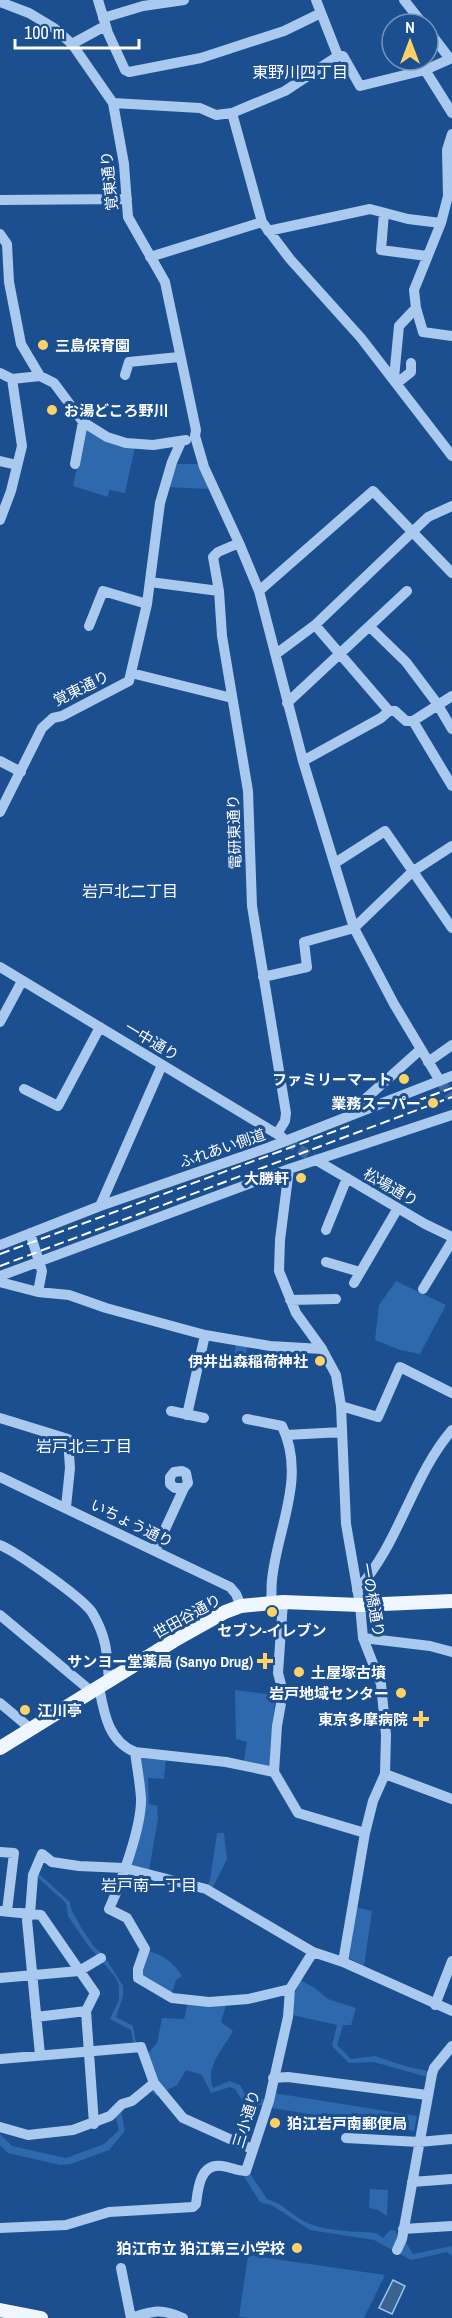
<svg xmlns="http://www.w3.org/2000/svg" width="452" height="2318" viewBox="0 0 452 2318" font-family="'Archivo Narrow','Noto Sans JP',sans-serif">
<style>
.green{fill:#2e69ad}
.water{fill:#3c6290;stroke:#9cc4f0;stroke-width:1.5}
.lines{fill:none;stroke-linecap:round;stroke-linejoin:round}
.minor-tunnel{stroke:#3d69a0;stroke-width:10;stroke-dasharray:10 5;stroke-linecap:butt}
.minor{stroke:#a9c9ee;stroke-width:10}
.major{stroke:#f0f6ff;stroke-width:14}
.rail{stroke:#fff;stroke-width:2;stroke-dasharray:10 4.5;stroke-linecap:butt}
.poi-dot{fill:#ffd166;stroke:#1b4f8f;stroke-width:2}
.labels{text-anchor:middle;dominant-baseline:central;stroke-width:6;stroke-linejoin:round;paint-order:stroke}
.street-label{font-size:15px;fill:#fff;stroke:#1b4f8f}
.poi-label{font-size:15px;font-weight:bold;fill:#fff;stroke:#1b4f8f;text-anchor:end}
.neighbourhood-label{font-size:16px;fill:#fff;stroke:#1b4f8f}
</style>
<rect width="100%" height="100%" fill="#1b4f8f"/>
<!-- green -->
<path class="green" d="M86,427L135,447L125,493L109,490L108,497L73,486Z
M172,464H201L210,489L165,487Z
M396,1281L446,1305L420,1354L400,1350L375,1340L379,1305Z
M236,1344L247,1347L245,1369L232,1366Z
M235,1690L275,1695L270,1770L243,1765L247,1742L236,1739Z
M138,1756L166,1757L164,1779L148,1778L149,1804L157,1806L158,1819L149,1870L127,1866L136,1842Z
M217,1833H224L227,1859L211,1891L206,1889L210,1880Z
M38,1873L70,1902L71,1909L82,1929L95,1948L103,1954L123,1986V1996L116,2017L133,2026L136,2042H133L131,2030L110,2019L119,2000V1986L116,1978L87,1944L68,1916L66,1903L36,1876Z
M356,1907L372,1911L364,1966L349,1958Z
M148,1951C164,1955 173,1962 182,1976L176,1980L171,1996L140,1977Z
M300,1980L315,1988L328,1999L356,2008L351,2025H343L337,2045L351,2059L375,2056L408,2067L428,2071L427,2077L374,2062L349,2063L332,2046L337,2025L292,2015L295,1993Z
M188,2002L226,2005L221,2022L233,2031C223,2049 205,2067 213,2088L230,2081L240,2085L248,2099H264L263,2105L246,2106L235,2089L230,2087L211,2093L202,2075L186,2070L177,2085L156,2096L151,2090L132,2106L121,2111L125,2131L109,2150L71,2164L60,2165L8,2153L0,2145V2134L12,2146L66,2158L104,2144L119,2130L114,2112L154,2083L146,2056L157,2043L162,2018L184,2019Z
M274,2093L417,2116L414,2131L272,2108Z
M249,2172L267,2199C283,2203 294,2218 310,2224C329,2232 356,2231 376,2233L383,2238L390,2230L396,2231L397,2236H402L413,2254L452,2246V2256L447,2252L411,2260L374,2240L310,2230L273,2206L260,2202L243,2175Z
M370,2189L388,2190L387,2216L378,2210L369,2208Z
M248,2255L385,2275L364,2318H248L239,2317Z"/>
<!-- water -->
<path class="water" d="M393,2280L405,2286L392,2314L379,2308Z"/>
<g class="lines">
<!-- minor-tunnel -->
<path class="minor-tunnel" d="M440,1081L452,1098
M287,1141L316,1160"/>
<!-- minor -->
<path class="minor" d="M98,0L108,33L125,70L129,72L201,58L284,31L321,13
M316,0L338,56H343L360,86L425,70L452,113
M404,0L423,24
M0,2L29,13L54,28L72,44L113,103L124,164L128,217L165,282L196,430L195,436L204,467L239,543L259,591L303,761L354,928L394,1004L440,1081
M103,18L143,6L184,0
M72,44L105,26
M425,70L450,59L428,30
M113,103L200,108L216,115L232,113L262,222
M232,113L285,91L338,56
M452,134L447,150L448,196L441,223L414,290L416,308L423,332L452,336
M0,200L127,199
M384,213L381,250L427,256
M268,231L370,209L408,219L441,223
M0,234L7,244L9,282L21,344L40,376L54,383L83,422L107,437L126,443L153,445L186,440
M150,257L262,222L290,259L361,338L452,456
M0,373L12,379L40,376
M125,375L129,362L179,357
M394,378L399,326L416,308
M397,383L411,372V363
M0,461L17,465
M75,464L83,422
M0,520L11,491L22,446L12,379
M239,543L218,552L213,557L219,591L222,636L248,791L252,906L286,1113L285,1121L277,1134
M150,582L219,591
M259,591L373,491L452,573
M315,625L389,711H395L406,721H413L452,786
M89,626L103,591L147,604
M370,627L406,662L436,702L452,729
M276,654L315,625L428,517L452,506
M131,673L232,698
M287,703L407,591
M413,721L452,696
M0,761L21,772
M303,761L381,718L389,711
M0,812L42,728L53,718L62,716L129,681L147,604L160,503L172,462L181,442
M335,863L385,831L452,928
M0,967L282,1137
M263,977L307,967L304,942L354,928L412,872L452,846
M0,1022L22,981
M428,1062L452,1045
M24,1089L58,1106L100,1027
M363,1111V1101L420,1050
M316,1160L425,1224L452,1237
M289,1169L280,1240L279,1271L296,1313L322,1349L336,1375L341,1406L346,1524L360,1605L363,1638L381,1684L386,1735L385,1774L373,1801L365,1833L343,1962
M100,1206L162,1065
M326,1230L347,1178
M30,1233L42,1271L38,1292
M0,1245L100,1206L270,1147L452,1076
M326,1262L360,1272
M0,1276L289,1169L452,1115
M0,1282L38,1292L69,1295L106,1308L205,1335L270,1346L322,1349
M354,1283L398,1208
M423,1289L452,1241
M290,1300L336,1299
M341,1406L378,1417L400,1367L452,1393
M171,1411L204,1418
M187,1415L205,1335
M0,1418L68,1439L70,1468L66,1507
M247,1419L282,1426C307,1478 277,1528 272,1580C271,1587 272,1595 271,1603
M286,1435L342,1432
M0,1477L230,1587L236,1594L241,1606
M0,1545C17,1552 86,1600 93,1614C107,1638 107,1654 109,1681
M155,1551L184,1488L188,1483L186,1473L182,1471L174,1472L170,1477V1484L175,1488H184
M357,1590C400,1543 411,1478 452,1430
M283,1602L278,1673L283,1692L277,1726L274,1772L298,1813L365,1833
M0,1615L92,1692
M363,1638L430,1646L452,1652
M99,1687C104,1713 108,1741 135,1752C137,1767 140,1783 141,1798C142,1826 121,1883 109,1909L127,1918L145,1949L138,1969V1978L172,1998L209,2002L248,1999L290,1989
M0,1703L31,1729
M135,1752L226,1762L274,1772
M385,1774L452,1799
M0,1852L14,1853L7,1911
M0,1911L41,1915L95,1993L86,2011L94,2124
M0,1978L79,1971L101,1958
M435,2005L452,1961
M36,2017L86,2011
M40,2055L27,1920L30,1914L33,1875L42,1854L52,1862L79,1866L124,1868L206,1889L313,1952L343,1962L452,2011
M0,2059L141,2047L154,2083L183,2118L252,2149
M273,2078L288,2077L427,2095
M0,2127L28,2135L73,2130L110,2116L122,2104L132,2101L154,2083
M346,2138L419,2142L452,2139
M412,2182L452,2179
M0,2228L66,2225L109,2212L193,2207L196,2204C198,2188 200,2163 222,2166C231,2167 237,2171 246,2171L269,2101L288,2017L290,1989L313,1952
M403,2229L452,2226
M397,2250L402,2239L432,2074L434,2068L452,2046
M121,2268L131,2318C153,2311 160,2308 183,2318"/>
<!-- major -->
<path class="major" d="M0,1748L175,1640L225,1612L241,1606L283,1602L360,1605L452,1601
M0,2310L41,2318"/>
<!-- rail -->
<path class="rail" d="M403,1106L452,1088
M0,1254L349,1126
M0,1266L452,1097"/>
</g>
<!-- markers -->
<g class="poi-dot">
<circle cx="43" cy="345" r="6"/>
<circle cx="52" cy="410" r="6"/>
<circle cx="404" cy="1079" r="6"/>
<circle cx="433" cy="1103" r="6"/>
<circle cx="301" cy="1178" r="6"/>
<circle cx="320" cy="1361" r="6"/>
<circle cx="272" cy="1612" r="6"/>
<path d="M262 1652h6v6h6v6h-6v6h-6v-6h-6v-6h6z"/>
<circle cx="299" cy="1672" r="6"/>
<circle cx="401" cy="1693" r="6"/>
<circle cx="25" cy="1710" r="6"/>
<path d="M418 1710h6v6h6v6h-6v6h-6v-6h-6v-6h6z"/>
<circle cx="275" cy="2123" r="6"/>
<circle cx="297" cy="2248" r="6"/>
</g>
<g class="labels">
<!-- street labels -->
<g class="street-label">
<text transform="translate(109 181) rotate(-96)">覚東通り</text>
<text transform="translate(81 688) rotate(-26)">覚東通り</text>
<text transform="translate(234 832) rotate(-92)">電研東通り</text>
<text transform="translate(152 1041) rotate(31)">一中通り</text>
<text transform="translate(222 1148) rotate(-19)">ふれあい側道</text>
<text transform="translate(391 1187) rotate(30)">松場通り</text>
<text transform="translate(132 1523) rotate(26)">いちょう通り</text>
<text transform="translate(373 1600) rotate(80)">一の橋通り</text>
<text transform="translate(187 1616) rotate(-29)">世田谷通り</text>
<text transform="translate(246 2119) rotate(-73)">三小通り</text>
</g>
<!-- poi labels -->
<g class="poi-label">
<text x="55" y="345" text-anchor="start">三島保育園</text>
<text x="64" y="410" text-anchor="start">お湯どころ野川</text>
<text x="392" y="1079">ファミリーマート</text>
<text x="421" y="1103">業務スーパー</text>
<text x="289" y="1178">大勝軒</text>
<text x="308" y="1361">伊井出森稲荷神社</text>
<text x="272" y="1630" text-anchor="middle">セブン-イレブン</text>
<text x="253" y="1661">サンヨー堂薬局 (Sanyo Drug)</text>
<text x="311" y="1672" text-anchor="start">土屋塚古墳</text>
<text x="389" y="1693">岩戸地域センター</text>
<text x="37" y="1710" text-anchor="start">江川亭</text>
<text x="408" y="1719">東京多摩病院</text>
<text x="287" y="2123" text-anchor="start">狛江岩戸南郵便局</text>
<text x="285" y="2248">狛江市立 狛江第三小学校</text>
</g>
<!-- neighbourhood labels -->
<g class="neighbourhood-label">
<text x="300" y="72">東野川四丁目</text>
<text x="130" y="891">岩戸北二丁目</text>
<text x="84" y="1446">岩戸北三丁目</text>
<text x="149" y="1885">岩戸南一丁目</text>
</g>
</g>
<!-- north arrow -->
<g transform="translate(410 42)"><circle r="28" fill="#1b4f8f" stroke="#7695bc" stroke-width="1.5"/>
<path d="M0-4.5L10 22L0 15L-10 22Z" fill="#ffd166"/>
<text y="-9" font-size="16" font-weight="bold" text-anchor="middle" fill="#ffffff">N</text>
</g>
<!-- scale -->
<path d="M15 39v9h124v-9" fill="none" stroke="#ffffff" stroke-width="3"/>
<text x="24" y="39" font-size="18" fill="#ffffff" stroke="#1b4f8f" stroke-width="4.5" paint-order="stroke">100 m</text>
</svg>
